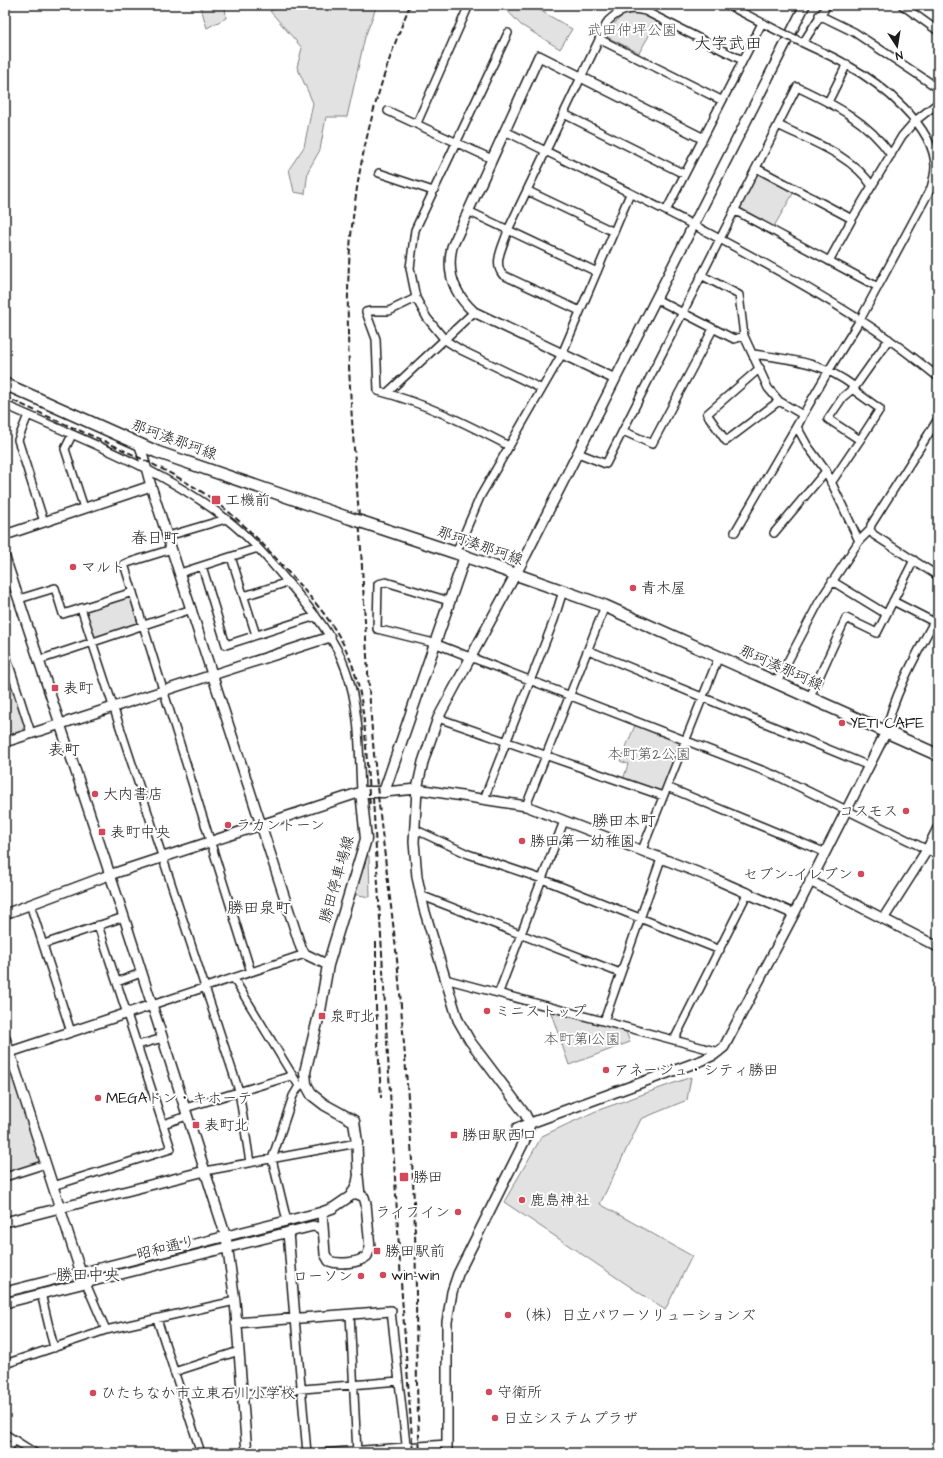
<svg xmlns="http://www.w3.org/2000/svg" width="943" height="1458" viewBox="0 0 943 1458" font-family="'Architects Daughter','Klee One',sans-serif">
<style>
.green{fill:#e2e2e2;stroke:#7f7f7f}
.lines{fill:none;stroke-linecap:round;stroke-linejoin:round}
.minor-casing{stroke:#1c1c1c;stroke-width:10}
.tertiary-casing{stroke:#1c1c1c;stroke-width:12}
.secondary-casing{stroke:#1c1c1c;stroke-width:13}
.primary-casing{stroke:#1c1c1c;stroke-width:14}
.minor{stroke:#fff;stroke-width:7}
.tertiary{stroke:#fff;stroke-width:9}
.secondary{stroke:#fff;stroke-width:10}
.primary{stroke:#fff;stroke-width:11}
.rail{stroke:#1c1c1c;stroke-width:2;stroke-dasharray:6 3;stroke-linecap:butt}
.minor-bridge-casing{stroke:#1c1c1c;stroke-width:10;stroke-linecap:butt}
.primary-bridge-casing{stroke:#1c1c1c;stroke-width:14;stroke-linecap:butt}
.minor-bridge{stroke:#fff;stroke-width:7}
.primary-bridge{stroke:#fff;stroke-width:11}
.poi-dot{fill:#d1495b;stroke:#fff;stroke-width:1.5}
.labels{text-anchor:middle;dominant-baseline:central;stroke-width:4;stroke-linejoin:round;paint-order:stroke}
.park-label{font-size:15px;fill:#575757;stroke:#fff}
.street-label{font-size:15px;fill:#1c1c1c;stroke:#fff}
.poi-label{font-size:15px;fill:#1c1c1c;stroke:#fff;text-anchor:start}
.neighbourhood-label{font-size:16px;fill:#1c1c1c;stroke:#fff}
.quarter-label{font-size:17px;fill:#1c1c1c;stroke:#fff}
</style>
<rect width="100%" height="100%" fill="#fff"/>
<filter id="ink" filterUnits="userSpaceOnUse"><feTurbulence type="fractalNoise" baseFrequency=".025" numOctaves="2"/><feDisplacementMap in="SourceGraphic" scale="8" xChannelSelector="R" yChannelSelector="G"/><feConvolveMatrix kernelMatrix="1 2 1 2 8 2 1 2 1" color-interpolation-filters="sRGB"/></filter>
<g filter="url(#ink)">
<!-- green -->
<path class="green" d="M200,5H225L226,18L207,28Z
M285,5H377L365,37L347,117H326L320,150L308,171L305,194L294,192L289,169L304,147L313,103L297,67L302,48L270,11Z
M502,5H531L572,29L560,49L521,25Z
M629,12L645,14L658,20L639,53L607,37C613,25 617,18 629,12Z
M756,173H759L794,192L773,228L738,209Z
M133,592L144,626L93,643L81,608Z
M5,663L25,725L21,733L5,738Z
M636,723L679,741L680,744L662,790L657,793L623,780L628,764L620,761Z
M363,855L369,856L370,897L353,894Z
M550,1010L626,1032L630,1042L569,1065Z
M5,1062L12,1073L41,1161L40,1164L5,1175Z
M691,1077L687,1100L641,1119L600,1204L692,1256L665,1310L504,1202L542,1136L596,1111Z"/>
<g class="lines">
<!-- minor casing -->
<g class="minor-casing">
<path id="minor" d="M728,5L780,32
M902,5L938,31
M819,15L854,32L938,88
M508,33L415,230L410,268L416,298L427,318L445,340L461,350L542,389
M599,39L721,100
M803,43L827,5
M828,102L847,64
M388,111L492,159
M564,114L684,174
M417,123L469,5
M778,125C810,141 852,155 872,186
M505,131C624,190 745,247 857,318C886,336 912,356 938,377
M756,168L852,219
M379,173L433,191
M528,191L614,232
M734,210L878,287
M468,211L597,272
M666,211L762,23
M829,261L852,219L902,136L915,121L938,103
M701,275L739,295L744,336L768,388L779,401L803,415L797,427L807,445L826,471L859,541
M416,298L389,311H371L366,312L376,339L378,391C425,403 467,424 509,446
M656,299L734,339L744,336
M580,311L503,275C492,263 504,245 508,230L608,21C619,10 630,7 645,11L742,60
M753,354C794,360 820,361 855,387
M760,368L707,414L726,441L779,401
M852,389L880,409L860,440L828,419L843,397L855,387L889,339
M387,393L474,312
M5,405C79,438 160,468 225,518C250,537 271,562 292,587C313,612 335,638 346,670C360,708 359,752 361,792
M28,415L18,440L44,522
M938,419L871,525L870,530L874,535L938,576
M623,431L652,444L713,329
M72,435L65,449L84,508
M578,453L606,464L797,87C833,104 868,121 891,155
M831,483L860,440
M735,532L829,370L860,320L931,188C933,181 935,174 935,167C935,126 880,83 847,65C831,55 812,48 795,39
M774,533L826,471
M168,536L226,519
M172,549L124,564L251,972
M456,553L480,497L562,354L630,194
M231,557L256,635
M202,566L226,645L316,616
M180,573L258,548
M832,581L886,614
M244,596L288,582
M19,599L55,588L63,614L133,592
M449,601L386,582L378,584L377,629L434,643L777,776L938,855
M893,601L934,622
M81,608L239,1091L250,1163
M588,650L869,766
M5,652L31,733
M39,660L192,609
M777,682L819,602L859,541L870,530
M810,697L846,618L877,633L914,560
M438,718L663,796
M886,732C893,695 920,648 938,614
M667,787L824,852
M484,799L554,620L563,591
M526,806L605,606
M414,829L468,854L542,879L720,950
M642,850L719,656
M420,895L620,973
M30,904L71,1032
M44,944L124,917
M234,979L299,1086
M445,979L719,1052
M117,982L141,973
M499,992L564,821
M152,1005L305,954
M604,1021L661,859
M674,1040L748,892
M138,1045L163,1038
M185,1108L291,1076
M163,1124L187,1116
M205,1171L357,1143
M359,1176L361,1195
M5,1177L46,1164
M53,1186L171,1149L98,925
M350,1195L356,1183L358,1172
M287,1221L272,1159L293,1096L299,1086L306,1084
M84,1279L106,1330
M41,1293L54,1348
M391,1311L407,1453
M350,1314L357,1453
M295,1318L307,1453
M157,1319L201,1453
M5,1364L106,1330L235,1301
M174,1372L239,1351
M243,1394L399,1381
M5,1434L35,1453
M5,1453L15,1440
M321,1453L447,1444"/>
</g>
<!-- tertiary casing -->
<g class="tertiary-casing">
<path id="tertiary" d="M615,379L474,312C454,294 446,273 452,247L539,56L702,138
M140,445L151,486L301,948L305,954L328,965
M5,535L151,486
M5,558L124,917L226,1237L235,1301L247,1453
M5,742L330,637
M384,792L417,789L526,806L715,879L794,914
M810,881L938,947
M5,914L109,875L361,792
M883,919L927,850L938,828
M5,1038L81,1273
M10,1052L152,1005
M517,1128L703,1060L714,1055L724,1047L794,914L886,732
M357,1143L358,1172
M5,1222L205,1171
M288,1232L295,1318
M5,1292L322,1212L333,1208L355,1193L364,1197L366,1204L370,1248L367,1256C359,1263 339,1265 329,1261L325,1254L322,1212
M5,1303L313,1226L320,1228L323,1233
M236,1323L391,1311
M447,1453V1322L452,1292L458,1274L526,1138L530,1124L525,1114L470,1041L458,1020L424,909L417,877L414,842L417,789L423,762L438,718L526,555L805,5"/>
</g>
<!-- secondary casing -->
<g class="secondary-casing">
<path id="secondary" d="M357,1143L354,1121L325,1105L312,1095L306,1084L305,1072L320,1011L328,965L366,839L361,792H384L465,556"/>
</g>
<!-- primary casing -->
<g class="primary-casing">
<path id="primary" d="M5,384L157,452L349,518
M362,522L456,553L605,606L938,755"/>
</g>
<!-- minor -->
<use href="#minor" class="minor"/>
<!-- tertiary -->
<use href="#tertiary" class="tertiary"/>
<!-- secondary -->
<use href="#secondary" class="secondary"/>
<!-- primary -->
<use href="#primary" class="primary"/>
<!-- rail -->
<path class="rail" d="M410,5C384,68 364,134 355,202C340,306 352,413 359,517C365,609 368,703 378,795C385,865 396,935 401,1006C407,1082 413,1158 415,1233C417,1306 415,1380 420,1453
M5,397C38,412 71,427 104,441C140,458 176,474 208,496C241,519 269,550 295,580C317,604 338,628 350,659C368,704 365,756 370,805
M373,798L401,1282L413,1453
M376,942V1007L381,1098"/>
<!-- minor-bridge casing -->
<g class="minor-bridge-casing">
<path id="minor-bridge" d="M780,32L795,39"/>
</g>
<!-- primary-bridge casing -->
<g class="primary-bridge-casing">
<path id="primary-bridge" d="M349,518L362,522"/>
</g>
<!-- minor-bridge -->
<use href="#minor-bridge" class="minor-bridge"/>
<!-- primary-bridge -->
<use href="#primary-bridge" class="primary-bridge"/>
</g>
</g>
<!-- markers -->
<g class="poi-dot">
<rect x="211" y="495" width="10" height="10" rx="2"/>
<circle cx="73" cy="567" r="4"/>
<circle cx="633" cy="588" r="4"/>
<rect x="51" y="684" width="8" height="8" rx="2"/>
<circle cx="842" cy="723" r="4"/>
<circle cx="95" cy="794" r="4"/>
<circle cx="906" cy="811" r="4"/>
<circle cx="228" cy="825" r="4"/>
<rect x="98" y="828" width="8" height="8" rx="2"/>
<circle cx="522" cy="841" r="4"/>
<circle cx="861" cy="874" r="4"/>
<circle cx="487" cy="1011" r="4"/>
<rect x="318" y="1012" width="8" height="8" rx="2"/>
<circle cx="606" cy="1070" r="4"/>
<circle cx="98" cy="1098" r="4"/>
<rect x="192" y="1121" width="8" height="8" rx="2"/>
<rect x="450" y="1131" width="8" height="8" rx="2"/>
<rect x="399" y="1172" width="10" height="10" rx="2"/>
<circle cx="522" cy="1200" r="4"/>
<circle cx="458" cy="1212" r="4"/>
<rect x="373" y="1247" width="8" height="8" rx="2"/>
<circle cx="383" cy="1275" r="4"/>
<circle cx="361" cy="1276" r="4"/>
<circle cx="508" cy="1315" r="4"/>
<circle cx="489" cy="1392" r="4"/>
<circle cx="93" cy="1393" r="4"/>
<circle cx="495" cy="1418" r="4"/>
</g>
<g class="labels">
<!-- park labels -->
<g class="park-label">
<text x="632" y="30">武田仲坪公園</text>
<text x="649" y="754">本町第2公園</text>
<text x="582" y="1039">本町第1公園</text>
</g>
<!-- street labels -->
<g class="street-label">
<text transform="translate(174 440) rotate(20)">那珂湊那珂線</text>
<text transform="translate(480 546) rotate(19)">那珂湊那珂線</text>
<text transform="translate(781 668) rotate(24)">那珂湊那珂線</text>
<text transform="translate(337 879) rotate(-74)">勝田停車場線</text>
<text transform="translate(166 1248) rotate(-14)">昭和通り</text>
</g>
<!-- poi labels -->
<g class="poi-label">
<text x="225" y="500">工機前</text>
<text x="81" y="567">マルト</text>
<text x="641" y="588">青木屋</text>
<text x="63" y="688">表町</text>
<text x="850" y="723">YETI CAFE</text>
<text x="103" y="794">大内書店</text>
<text x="898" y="811" text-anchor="end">コスモス</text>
<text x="236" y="825">ラカントーン</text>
<text x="110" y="832">表町中央</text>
<text x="530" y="841">勝田第一幼稚園</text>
<text x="853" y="874" text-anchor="end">セブン-イレブン</text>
<text x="495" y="1011">ミニストップ</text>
<text x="330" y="1016">泉町北</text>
<text x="614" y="1070">アネージュ・シティ勝田</text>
<text x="106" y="1098">MEGAドン・キホーテ</text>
<text x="204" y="1125">表町北</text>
<text x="462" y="1135">勝田駅西口</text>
<text x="413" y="1177">勝田</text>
<text x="530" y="1200">鹿島神社</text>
<text x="450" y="1212" text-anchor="end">ライフイン</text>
<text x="385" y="1251">勝田駅前</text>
<text x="391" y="1275">win-win</text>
<text x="353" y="1276" text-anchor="end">ローソン</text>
<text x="516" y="1315">（株）日立パワーソリューションズ</text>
<text x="497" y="1392">守衛所</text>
<text x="101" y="1393">ひたちなか市立東石川小学校</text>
<text x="503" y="1418">日立システムプラザ</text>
</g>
<!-- neighbourhood labels -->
<g class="neighbourhood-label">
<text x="155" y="538">春日町</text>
<text x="64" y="750">表町</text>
<text x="624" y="821">勝田本町</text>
<text x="259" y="908">勝田泉町</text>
<text x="88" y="1275">勝田中央</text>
</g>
<!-- quarter labels -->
<g class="quarter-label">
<text x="728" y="44">大字武田</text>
</g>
</g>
<!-- margin -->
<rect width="943" height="1458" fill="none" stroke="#fff" stroke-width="20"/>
<rect x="10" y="10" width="923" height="1438" fill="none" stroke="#1c1c1c" stroke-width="1.5" filter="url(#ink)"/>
<!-- north arrow -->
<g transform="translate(897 46) rotate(168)" stroke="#ffffff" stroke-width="3" paint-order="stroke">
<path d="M0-3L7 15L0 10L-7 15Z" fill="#1c1c1c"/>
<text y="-6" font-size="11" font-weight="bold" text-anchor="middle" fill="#1c1c1c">N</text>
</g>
</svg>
